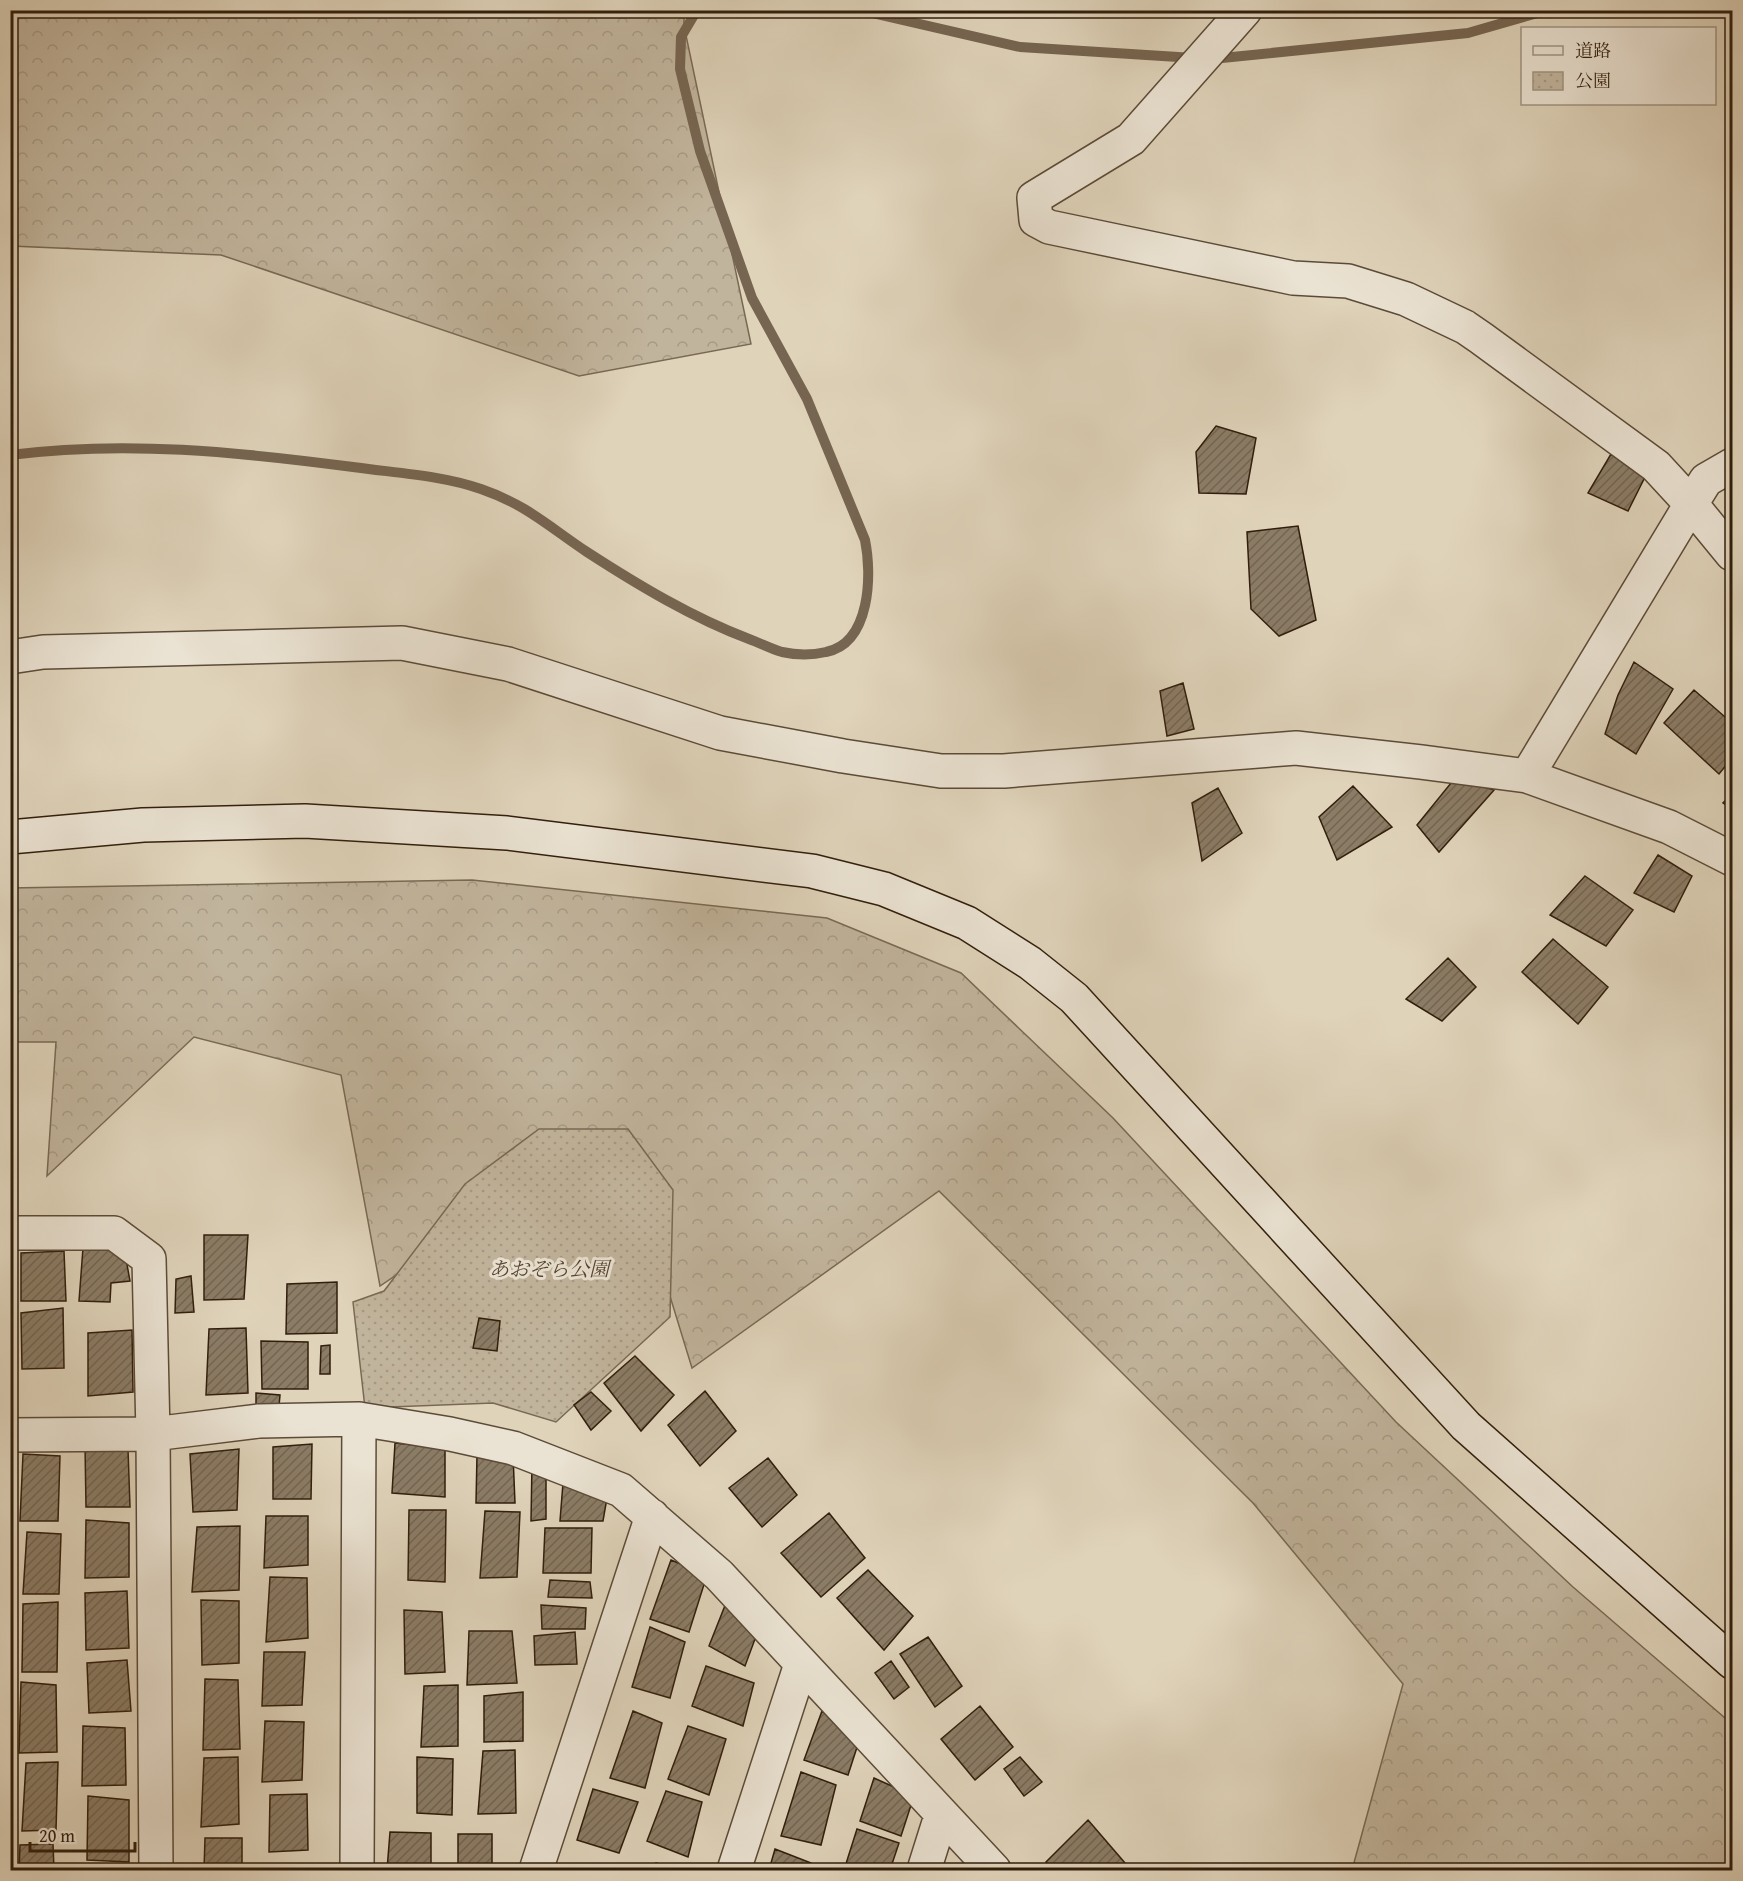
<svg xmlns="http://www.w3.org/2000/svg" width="1743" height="1881" viewBox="0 0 1743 1881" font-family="'Gentium Book Plus','Noto Serif JP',serif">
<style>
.forest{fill:url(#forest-crowns);stroke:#796954;stroke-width:1.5}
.park{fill:url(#park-dots);stroke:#796954;stroke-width:1.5}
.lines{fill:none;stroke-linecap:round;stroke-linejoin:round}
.stream{stroke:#766551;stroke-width:10}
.building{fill:url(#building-hatch);stroke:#311e0c;stroke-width:1.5}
.street-casing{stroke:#5c4b38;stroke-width:36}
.secondary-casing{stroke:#311e0c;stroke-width:36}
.street{stroke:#eae2d2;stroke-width:33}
.secondary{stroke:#eae2d2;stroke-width:33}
.labels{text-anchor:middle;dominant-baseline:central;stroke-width:6;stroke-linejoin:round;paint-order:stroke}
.park-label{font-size:20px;font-style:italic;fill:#554430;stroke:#eae2d2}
</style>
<defs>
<pattern id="forest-crowns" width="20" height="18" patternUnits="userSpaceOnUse" patternTransform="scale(1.5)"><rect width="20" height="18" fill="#c1b49c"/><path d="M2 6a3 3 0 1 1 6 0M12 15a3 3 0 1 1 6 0" fill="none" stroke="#a69a85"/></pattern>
<pattern id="park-dots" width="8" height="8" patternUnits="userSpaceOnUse" patternTransform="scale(1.5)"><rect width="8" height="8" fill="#c1b49c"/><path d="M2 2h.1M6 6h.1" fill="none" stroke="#a69a85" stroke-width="1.8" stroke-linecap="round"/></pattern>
<pattern id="building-hatch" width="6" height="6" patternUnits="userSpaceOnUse" patternTransform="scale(1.5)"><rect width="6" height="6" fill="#8b7c66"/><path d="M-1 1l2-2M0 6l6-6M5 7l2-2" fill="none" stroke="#726552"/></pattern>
</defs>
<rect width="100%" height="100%" fill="#dfd3ba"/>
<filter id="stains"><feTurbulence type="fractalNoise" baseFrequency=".00333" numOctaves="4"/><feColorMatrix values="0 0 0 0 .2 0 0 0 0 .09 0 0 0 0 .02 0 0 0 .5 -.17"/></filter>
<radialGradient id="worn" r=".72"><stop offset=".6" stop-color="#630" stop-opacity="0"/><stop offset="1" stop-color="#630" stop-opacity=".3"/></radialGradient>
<!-- forest -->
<path class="forest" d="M11,10L684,11V26L751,344L579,376L221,255L11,246Z
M472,880L827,918L961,973L1113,1118L1396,1422L1573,1587L1732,1724V1870H1352L1403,1684L1253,1503L939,1191L692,1368L635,1182L552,1170L380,1286L341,1075L194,1037L47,1176L56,1042H11L10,888Z"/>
<!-- park -->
<path class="park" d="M539,1129H628L673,1190L670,1317L556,1422L493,1403L365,1408L353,1302L384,1291L465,1184Z"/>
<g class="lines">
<!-- stream -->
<path class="stream" d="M859,10L1020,47L1194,58
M1212,59L1468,33L1548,10
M10,455C125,440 239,452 353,467C395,473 441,475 481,489C527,505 548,526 587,552C638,585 693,618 749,639C760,643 771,649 782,652C796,655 813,655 826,652C871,643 872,574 865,540L807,399L752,298L700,151L680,69L681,37L697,10"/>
</g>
<!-- building -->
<path class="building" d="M1216,426L1256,438L1246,494L1199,493L1196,452Z
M1611,454L1646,475L1628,511L1588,493Z
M1298,526L1316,620L1279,636L1251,609L1247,532Z
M1634,662L1673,689L1636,754L1605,734L1618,695Z
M1183,683L1194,729L1167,736L1160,691Z
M1694,690L1732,723V758L1719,774L1664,723Z
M1455,778L1494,790L1439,852L1417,825Z
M1353,786L1392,827L1337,860L1319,817Z
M1218,788L1242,833L1202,861L1192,803Z
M1732,794V809L1723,803Z
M1658,855L1692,876L1674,912L1634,893Z
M1585,876L1633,910L1606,946L1550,915Z
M1553,939L1608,987L1578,1024L1522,972Z
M1448,958L1476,987L1442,1021L1406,999Z
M204,1235H248L244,1299L204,1300Z
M83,1248H124L130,1281L111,1283L110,1302L79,1301Z
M64,1251L66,1301H21V1253Z
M191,1276L194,1312L175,1313L176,1279Z
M337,1282V1333L286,1334L287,1284Z
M63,1308L64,1368L22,1369L21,1313Z
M479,1318L500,1321L497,1351L473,1348Z
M246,1328L248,1393L206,1395L209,1329Z
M132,1330L133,1392L88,1396V1333Z
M261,1341L308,1342V1389H262Z
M330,1345V1374H320L321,1346Z
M635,1356L674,1395L641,1431L604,1383Z
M705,1391L736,1431L700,1466L668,1425Z
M591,1392L611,1411L591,1430L574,1405Z
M256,1393L280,1395L279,1406H256Z
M395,1443L445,1448V1497L392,1493Z
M312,1444L311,1499H273V1447Z
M85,1446L128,1449L130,1507H86Z
M239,1449L237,1510L193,1512L190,1454Z
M23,1454L60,1456L58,1521H20Z
M477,1455H513L515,1503H476Z
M768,1458L797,1495L762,1527L729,1488Z
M532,1463L546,1466V1519L531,1521Z
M563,1483L608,1492L603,1521H560Z
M409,1510H446L445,1582L408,1580Z
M485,1511L520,1512L517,1577L480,1578Z
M829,1513L865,1558L821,1597L781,1553Z
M266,1516H308V1565L264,1568Z
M86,1520L129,1523V1577L85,1578Z
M240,1526L239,1590L192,1592L197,1527Z
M545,1528H592L591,1573H543Z
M27,1532L61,1534L59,1594H23Z
M671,1560L707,1575L689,1632L650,1619Z
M868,1570L913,1616L884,1650L837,1598Z
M10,1575H13L14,1607H10Z
M270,1577L307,1578L308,1638L266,1642Z
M550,1580L590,1582L592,1598L548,1597Z
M127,1591L129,1648L86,1650L85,1593Z
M728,1598L758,1631L745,1666L709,1646Z
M201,1600L239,1601V1663L202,1665Z
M58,1602L57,1672H22L23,1604Z
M541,1605L586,1608L585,1629H542Z
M404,1610L442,1612L445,1672L405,1674Z
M650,1627L685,1642L670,1698L632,1687Z
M469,1631H512L517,1683L467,1685Z
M575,1632L577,1664L535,1665L534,1636Z
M928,1637L962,1686L935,1707L900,1654Z
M264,1652H305L302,1705L262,1706Z
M127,1660L131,1711L89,1713L87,1663Z
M891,1661L909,1687L894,1699L875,1673Z
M706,1666L754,1683L743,1726L692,1706Z
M205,1679L238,1680L240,1749L203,1750Z
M21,1682L56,1685L57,1752L19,1753Z
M458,1685V1746L421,1747L424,1686Z
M523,1692V1741L484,1742V1696Z
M980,1706L1013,1747L975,1780L941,1739Z
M633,1711L662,1723L645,1788L610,1778Z
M822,1711L860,1738L848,1775L804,1760Z
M265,1721L304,1722L302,1780L262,1782Z
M83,1726L125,1728L126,1785L82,1786Z
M688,1726L726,1739L709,1795L668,1779Z
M515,1750L516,1813L478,1814L483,1751Z
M238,1757L239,1824L201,1827L204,1758Z
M417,1757L453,1759L452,1815L417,1813Z
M1020,1757L1042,1782L1024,1796L1004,1769Z
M58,1762L56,1830L22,1831L26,1763Z
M801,1772L836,1785L821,1845L781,1836Z
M874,1778L914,1796L901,1836L860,1821Z
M593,1789L638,1802L619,1853L577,1840Z
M666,1791L702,1802L688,1857L647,1841Z
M307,1794L308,1850L269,1852L270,1795Z
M88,1796L129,1800V1862L87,1860Z
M1088,1820L1125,1863L1117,1870H1054L1046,1862Z
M857,1829L899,1843L890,1870H844Z
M390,1832L431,1833V1870H387Z
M458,1834H492V1870H458Z
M205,1838H242V1870H204Z
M53,1844L54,1870H19L20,1845Z
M775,1849L811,1863L810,1870H769Z
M656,1863L679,1870H654Z
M311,1865V1870H273V1867Z"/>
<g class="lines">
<!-- street casing -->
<g class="street-casing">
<path id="street" d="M1245,10L1131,139L1034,198L1036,220L1049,227L1293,278L1348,281L1406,299L1465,327L1481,338L1656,466L1691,504L1706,480L1732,465
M10,657L43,652L402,643L508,664L720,733L843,756L941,771H1004L1296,748L1421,762L1527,776L1669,827L1732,859
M1527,776L1691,504L1732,554
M10,1233H114L149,1259L153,1434L156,1870
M10,1435L153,1434L259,1421L359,1419L450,1434L513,1448L621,1490L719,1575L994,1870
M357,1870L359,1419
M536,1870L652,1516
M734,1870L801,1664
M924,1870L941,1816"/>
</g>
<!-- secondary casing -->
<g class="secondary-casing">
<path id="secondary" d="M10,837L143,825L305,821L507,833L812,871L884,889L967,923L1030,963L1074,998L1466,1426L1732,1662"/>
</g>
<!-- street -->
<use href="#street" class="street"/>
<!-- secondary -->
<use href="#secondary" class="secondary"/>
</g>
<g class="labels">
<!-- park labels -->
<g class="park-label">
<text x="549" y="1268">あおぞら公園</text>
</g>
</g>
<!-- margin -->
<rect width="1743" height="1881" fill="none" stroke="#dfd3ba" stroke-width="36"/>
<rect x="12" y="12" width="1719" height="1857" fill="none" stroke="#311e0c" stroke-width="3"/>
<rect x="18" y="18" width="1707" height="1845" fill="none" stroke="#311e0c" stroke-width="1.5"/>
<!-- legend -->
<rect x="1521" y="27" width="195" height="78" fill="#eae2d2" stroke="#a09483" stroke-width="1.5"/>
<rect x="1533" y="46" width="30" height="9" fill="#eae2d2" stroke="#a09483" stroke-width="1.5"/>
<text x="1575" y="57" font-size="18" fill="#311e0c">道路</text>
<rect x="1533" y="72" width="30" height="18" fill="url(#park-dots)" stroke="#a09483" stroke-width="1.5"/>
<text x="1575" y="87" font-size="18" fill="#311e0c">公園</text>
<!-- scale -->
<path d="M30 1842v9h105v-9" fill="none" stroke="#311e0c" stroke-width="3"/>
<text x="39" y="1842" font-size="18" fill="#311e0c" stroke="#eae2d2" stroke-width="4.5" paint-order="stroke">20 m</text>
<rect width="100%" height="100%" filter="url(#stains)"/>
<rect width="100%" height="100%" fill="url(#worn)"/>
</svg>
